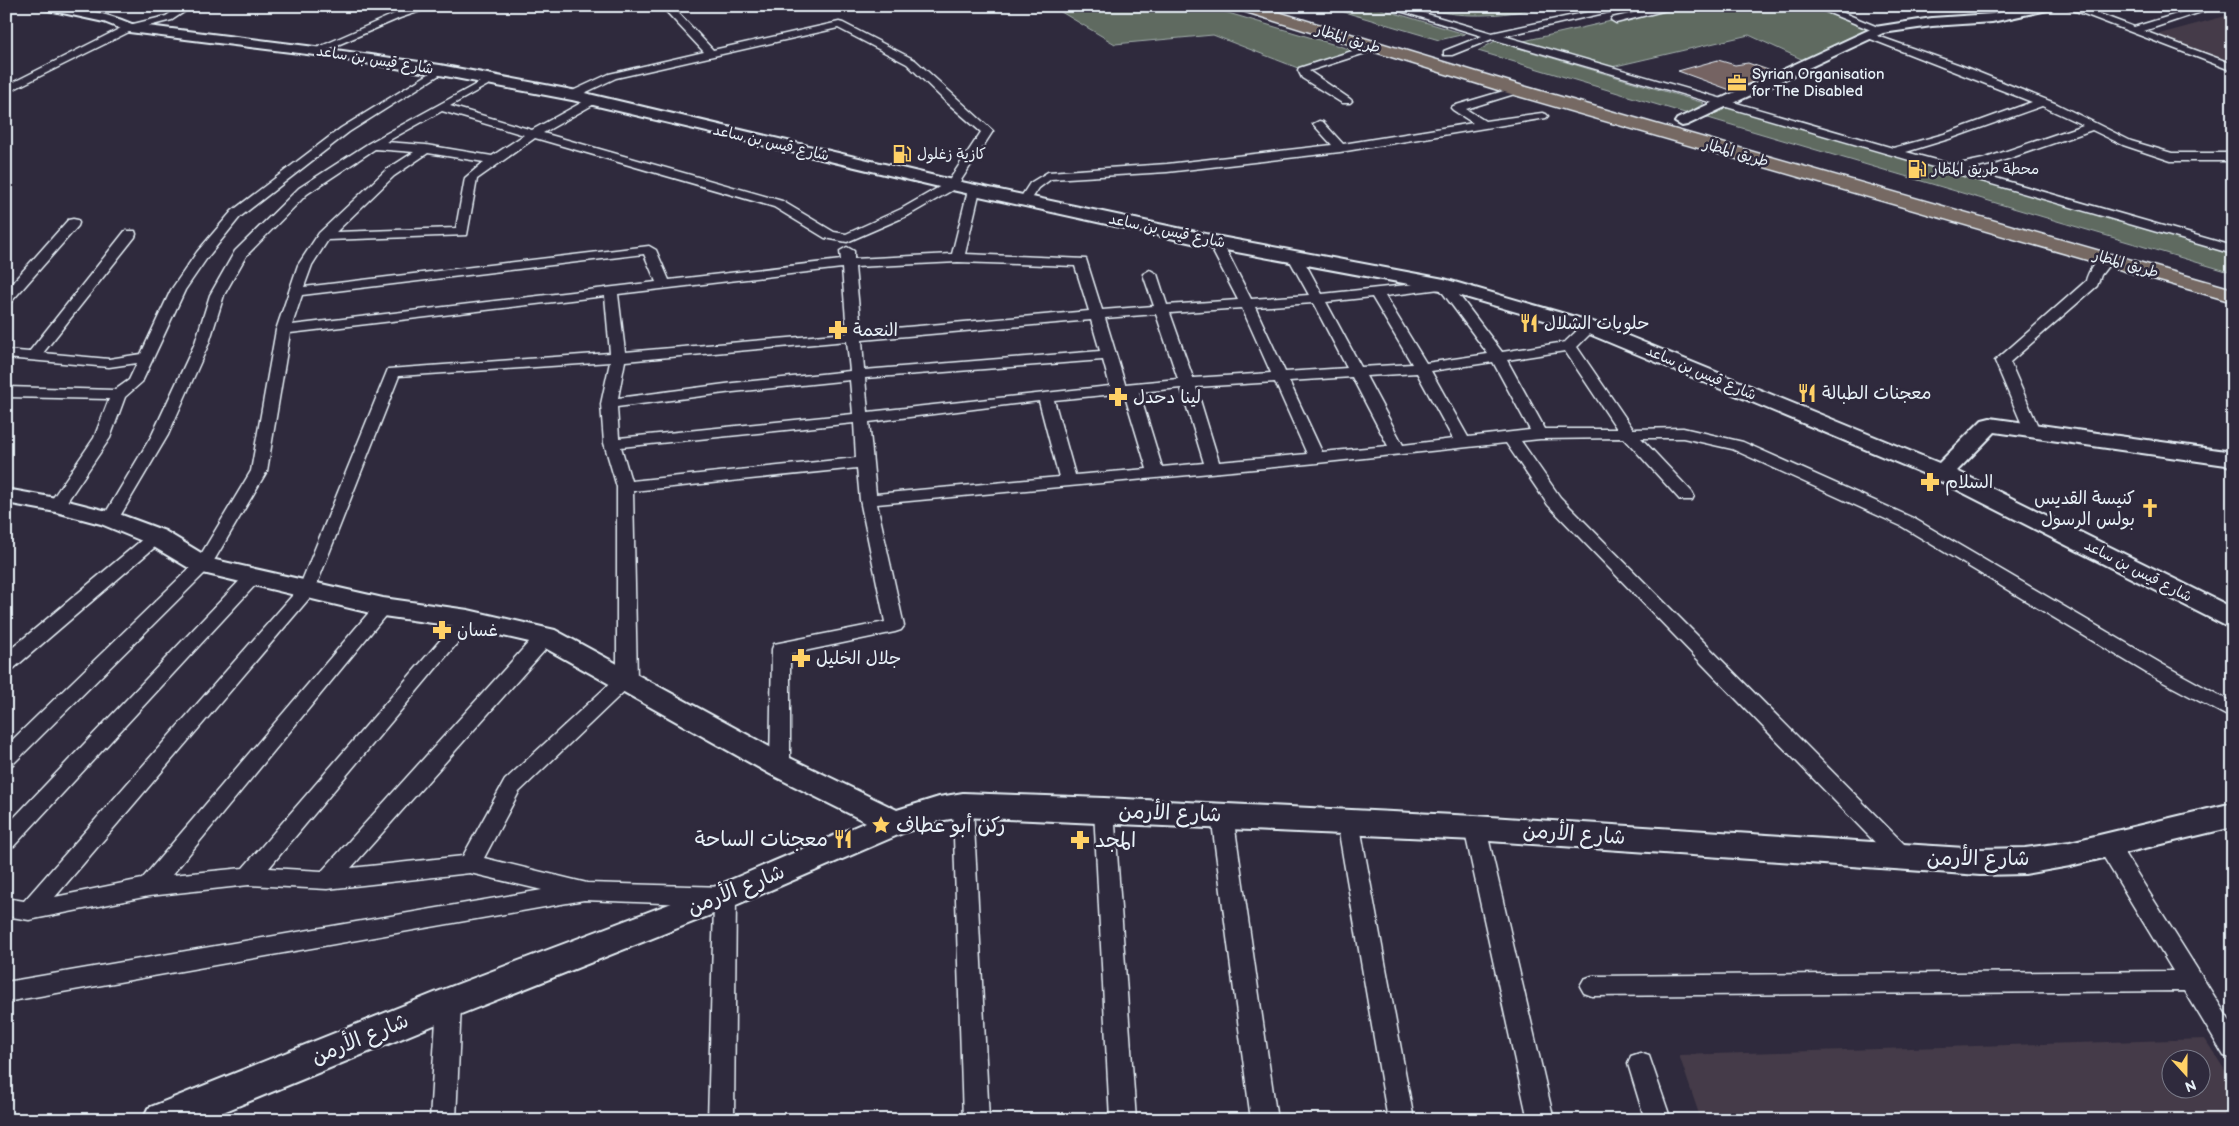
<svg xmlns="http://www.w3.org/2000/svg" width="2239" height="1126" viewBox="0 0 2239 1126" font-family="'Balsamiq Sans','Playpen Sans Arabic',sans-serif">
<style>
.built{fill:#443b48;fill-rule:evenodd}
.green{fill:#5e6b60;stroke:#a3aeac}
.building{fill:#756362;stroke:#e8f1f8}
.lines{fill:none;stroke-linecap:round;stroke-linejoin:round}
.minor-casing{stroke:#e8f1f8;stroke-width:3}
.tertiary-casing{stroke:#e8f1f8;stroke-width:4}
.secondary-casing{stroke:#e8f1f8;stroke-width:4}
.motorway-casing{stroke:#e8f1f8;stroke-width:3}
.minor{fill:#2f2a3d;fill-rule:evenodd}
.tertiary{fill:#2f2a3d;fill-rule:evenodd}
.secondary{fill:#2f2a3d;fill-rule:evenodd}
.motorway{fill:#766964;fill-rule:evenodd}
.labels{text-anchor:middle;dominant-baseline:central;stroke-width:5;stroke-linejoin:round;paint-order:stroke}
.far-street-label{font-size:15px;fill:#e8f1f8;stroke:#2f2a3d}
.far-poi-label{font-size:15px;fill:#e8f1f8;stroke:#2f2a3d;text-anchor:start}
.poi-label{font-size:18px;fill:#e8f1f8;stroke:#2f2a3d;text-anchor:start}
.near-street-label{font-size:21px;fill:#e8f1f8;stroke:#2f2a3d}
.near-poi-label{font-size:21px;fill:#e8f1f8;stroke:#2f2a3d;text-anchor:start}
</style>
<rect width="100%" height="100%" fill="#2f2a3d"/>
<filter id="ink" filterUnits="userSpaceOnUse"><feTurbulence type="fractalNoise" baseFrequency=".02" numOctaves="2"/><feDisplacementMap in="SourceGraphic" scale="10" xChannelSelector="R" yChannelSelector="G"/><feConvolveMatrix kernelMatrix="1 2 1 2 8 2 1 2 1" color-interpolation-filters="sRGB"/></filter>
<g filter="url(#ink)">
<!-- built -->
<path class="built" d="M2233,14V65L2152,36Z
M2205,1039L2233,1083V1120H1701L1679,1055ZM2172,1058H2202V1088H2172Z"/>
<!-- green -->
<path class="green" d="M1051,6H1205L1359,52L1303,70L1213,35L1115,44Z
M1324,6H1371L1465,34L1439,40Z
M1413,6H1534L1531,9C1492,18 1452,17 1413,6Z
M1677,6H1817L1880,30L1810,63L1749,35L1603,69L1515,43Z
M1495,41L1704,103L1688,114L1478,51Z
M1722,104L2233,250V273L1698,115Z"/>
<!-- building -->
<path class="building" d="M1718,60L1735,65L1748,63L1774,72L1733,91L1678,71Z"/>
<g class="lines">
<!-- minor casing -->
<g class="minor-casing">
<path id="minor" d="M181,6H193L172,20L133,30L6,93V86L125,26L166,16Z
M419,6H435L400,18L319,53L315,54L310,51L394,14Z
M661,6H672L713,50L839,22L843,23L915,60L993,131L956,188L909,215L847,242L825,238L774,207L535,138L477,179L467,235L328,240L312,265L304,287L649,246L656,250L669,280L841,260L840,251L847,247L854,251V259L952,254L968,190L974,186L980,190L965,254L1086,259L1102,310L1154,306L1143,274L1150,270L1157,274L1167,305L1238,300L1208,242L1215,238L1222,242L1251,299L1309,295L1288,257L1295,253L1302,257L1322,294L1444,281L1449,282L1502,352L1565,342L1584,324H1594L1596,327L1594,330L1577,347L1633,429L1683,428L1743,442L1913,518L2162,664L2233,703V719L2148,674L1901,526L1732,449L1683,438H1641L1692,492L1694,496L1692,500H1680L1624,438L1540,439L1521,441L1560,497L1912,852L1915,858L1912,864L1904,867L1896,864L1548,505L1506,443L1317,463L877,504L904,626L901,630L895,632L790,654V766L787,771L780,774L773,771L770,766L772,649L774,644L885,622L860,500L857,468L633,491L637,679L519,792L484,858L587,883L725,887L733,889L736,896L734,1120H708L714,905L584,900L6,1002V982L542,890L470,873L327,889L249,885L149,896L29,920L6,916V898L24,901L299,588L388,369L610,353L605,296L290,333L267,471L209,569L13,764L6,767V746L197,561L251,471L276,330L298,265L319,233L386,170L414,152L375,149L307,194L246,256L224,295L209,343L168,435L116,523H104L102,519L152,435L195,343L210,295L235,251L299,188L369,143L491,76L496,79L495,81L450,106L532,130L588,99H596L598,101L596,103L543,133L782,201L834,232L846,234L901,209L948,182L981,132L943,99L907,64L838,28L616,78L576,97H568L567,95L568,93L609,74L704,52ZM442,111L524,135L492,156L426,145L386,142ZM428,153L484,162L465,178L456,228L336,232L394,176ZM644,254L656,282L292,325L302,295ZM958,262L1075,266L1089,311L861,331L855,267ZM842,268L847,333L625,352L618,294ZM1440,289L1488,354L1426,363L1385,296ZM1372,297L1412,364L1361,367L1326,302ZM1313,303L1347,368L1285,372L1255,307ZM1242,308L1271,373L1193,378L1170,313ZM1156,314L1178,379L1125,384L1105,318ZM1091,320L1100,351L864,370L862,340ZM847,341L850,371L733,383L618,398L625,361ZM1565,351L1617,429H1545L1507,360ZM1103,360L1110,386L868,412L865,378ZM610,362L601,404L604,443L617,487V677L505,780L463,856L351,868L553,641L555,636L553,631L546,630L539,631L322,871L269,868L474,623L477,619L474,615L468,613L462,615L243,868L172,875L389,611L392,607L389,603L383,601L377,603L142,879L55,897L313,594L399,376ZM1493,362L1530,430L1468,437L1431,371ZM1417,373L1453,439L1403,445L1366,376ZM1352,377L1388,446L1322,452L1289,381ZM850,380L853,414L619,438L617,407L733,392ZM1275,382L1307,454L1219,462L1196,387ZM1181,388L1204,463L1162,467L1139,392ZM1124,393L1147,469L1075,475L1054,400ZM1039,401L1059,477L876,494L869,422ZM854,423L856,458L631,481L621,447Z
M1384,6H1400L1492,33L1615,6H1635L1504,36L1893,148L1944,134L2032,102L1863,36L1868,33L1872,34L1960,65L2057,104L2131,141L2172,153H2233V161H2171L2123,145L2092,130L1990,165L1968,170L2233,246V254L1492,39L1452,55H1444V51L1482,36ZM2042,106L2083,125L1983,159L1954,165L1906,152L1952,138Z
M1663,6H1682L1616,23L1611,20L1612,18Z
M1812,6H1827L1885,30L1880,33L1876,32Z
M2063,6H2078L2134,27L2203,6H2219L2144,31L2233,64V71Z
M1374,44L1379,47L1378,49L1309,71L1350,99L1352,101L1350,103H1342L1302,78L1298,70L1299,68Z
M440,67L444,68V72L349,132L240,217L207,258L185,290L142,382L125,397L110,438L62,509H50L48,505L94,438L109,399L6,397V387L115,390L129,380L137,363L109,367L6,358V350L29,352L125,231H135L136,234L135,237L43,353L109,359L141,354L171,290L197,252L232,211L341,128Z
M1517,87L1521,88L1522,90L1521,92L1466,109L1485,121L1542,113L1546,114L1548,116L1546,118L1340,152L1167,172L1051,179L1039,188L1029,203H1021L1019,200L1030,183L1048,172L1167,164L1332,145L1313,124L1319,121L1323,122L1343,144L1473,123L1453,110L1451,108L1453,106Z
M73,219L78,220L79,223L78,226L11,302L6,303V290L68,220Z
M2107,254L2114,258L2101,275L2097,286L2010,362L2040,431L2038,434H2026L1995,361L2086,281C2088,272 2097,256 2107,254Z
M156,531L162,533L165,537L162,541L13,669L6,671V653L150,533Z
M253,571L259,573L262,577L259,581L14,846L6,848V826L247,573Z
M963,797L970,799L973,805L989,1120H963L953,805L956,799Z
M1104,802L1111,804L1114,810L1136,1120H1110L1094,810L1097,804Z
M1222,807L1229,809L1233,815L1277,1120H1251L1211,815L1215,809Z
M1348,813L1355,815L1359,821L1414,1120H1388L1337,821L1341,815Z
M1475,820L1482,822L1486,828L1554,1120H1528L1464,828L1468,822Z
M2108,837L2116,840L2233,1026V1059L2224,1056L2185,991L1592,996L1584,993L1580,986L1584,979L1592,976L2173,971L2097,846L2100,840Z
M449,993L457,996L461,1003L456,1120H430L437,1003L441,996Z
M1640,1053L1649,1056L1671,1120H1645L1628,1064L1631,1056Z"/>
</g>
<!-- tertiary casing -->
<g class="tertiary-casing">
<path id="tertiary" d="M2029,6H2054L2052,9L1992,22L1932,26L1883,33L1687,125L1682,126L1675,122L1677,119L1875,27L1932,18L1992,14Z"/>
</g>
<!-- secondary casing -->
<g class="secondary-casing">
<path id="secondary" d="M42,6C74,6 103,12 132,24L315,47L440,65L572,90L952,180L1215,236L1444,279L1596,323L1939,463L1982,420L1990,418L2233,452V466L1995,432L1957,471L2233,608V628L2224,625L1934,478L1582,331L1441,290L1215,248L952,190L572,100L440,75L315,55L129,32L104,22L44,9Z
M6,489L56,498L119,514L165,531L211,559L383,598L468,610L555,630L790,758L897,810L939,797L963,793L1104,798L1475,816L1980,849L2025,848L2070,842L2233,803V827L2070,866L2025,874L1980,875L1475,840L963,817L939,821L905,832L736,905L461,1014L204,1120H143L148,1108L437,992L714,887L866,822L770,774L538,644L468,628L383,616L203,573L194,571L147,543L101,524L56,512L6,503Z"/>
</g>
<!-- motorway casing -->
<g class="motorway-casing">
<path id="motorway" d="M1234,6H1258L1523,86L2233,289V302L1511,94L1236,9Z"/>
</g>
<!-- minor -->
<use href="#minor" class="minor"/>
<!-- tertiary -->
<use href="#tertiary" class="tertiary"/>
<!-- secondary -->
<use href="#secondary" class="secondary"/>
<!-- motorway -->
<use href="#motorway" class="motorway"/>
</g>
</g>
<!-- icons -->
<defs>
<g id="office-bare" transform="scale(1.5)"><path d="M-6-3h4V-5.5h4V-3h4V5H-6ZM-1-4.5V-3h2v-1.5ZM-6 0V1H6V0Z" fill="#ffd166" stroke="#2f2a3d" stroke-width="2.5" paint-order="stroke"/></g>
<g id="fuel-bare" transform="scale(1.5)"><path d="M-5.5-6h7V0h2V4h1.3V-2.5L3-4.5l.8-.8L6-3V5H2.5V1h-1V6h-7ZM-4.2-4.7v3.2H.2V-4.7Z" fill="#ffd166" stroke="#2f2a3d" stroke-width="2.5" paint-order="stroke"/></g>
<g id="restaurant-bare" transform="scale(1.5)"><path d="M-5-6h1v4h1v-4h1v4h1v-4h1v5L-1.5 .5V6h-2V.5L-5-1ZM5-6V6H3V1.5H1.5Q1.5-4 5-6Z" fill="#ffd166" stroke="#2f2a3d" stroke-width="2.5" paint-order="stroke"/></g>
<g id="pharmacy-bare" transform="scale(1.5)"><path d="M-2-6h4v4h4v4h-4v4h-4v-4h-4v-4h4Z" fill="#ffd166" stroke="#2f2a3d" stroke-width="2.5" paint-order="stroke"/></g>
<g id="church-bare" transform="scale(1.5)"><path d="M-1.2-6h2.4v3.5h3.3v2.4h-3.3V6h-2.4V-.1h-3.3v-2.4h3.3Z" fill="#ffd166" stroke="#2f2a3d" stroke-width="2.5" paint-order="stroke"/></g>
<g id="sight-bare" transform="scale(1.5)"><path d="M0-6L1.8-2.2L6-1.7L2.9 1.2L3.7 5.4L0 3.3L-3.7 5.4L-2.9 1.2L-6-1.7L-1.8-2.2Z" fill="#ffd166" stroke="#2f2a3d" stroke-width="2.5" paint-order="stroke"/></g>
</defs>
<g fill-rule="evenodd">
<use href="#office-bare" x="1737" y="83"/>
<use href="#fuel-bare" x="902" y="154"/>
<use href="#fuel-bare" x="1917" y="169"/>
<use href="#restaurant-bare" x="1529" y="323"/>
<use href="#pharmacy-bare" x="838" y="330"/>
<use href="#restaurant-bare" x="1807" y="393"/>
<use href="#pharmacy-bare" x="1118" y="397"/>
<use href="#pharmacy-bare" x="1930" y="482"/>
<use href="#church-bare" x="2150" y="508"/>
<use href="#pharmacy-bare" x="442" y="630"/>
<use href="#pharmacy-bare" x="801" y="658"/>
<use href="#sight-bare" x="881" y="825"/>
<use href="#restaurant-bare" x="843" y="839"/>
<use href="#pharmacy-bare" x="1080" y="840"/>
</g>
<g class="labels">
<!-- far-street labels -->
<g class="far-street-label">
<text transform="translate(1348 39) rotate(17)">طريق المطار</text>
<text transform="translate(375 60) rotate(9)">شارع قيس بن ساعد</text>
<text transform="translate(771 143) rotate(13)">شارع قيس بن ساعد</text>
<text transform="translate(1736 153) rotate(16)">طريق المطار</text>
<text transform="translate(1167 231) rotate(12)">شارع قيس بن ساعد</text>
<text transform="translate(2126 264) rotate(16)">طريق المطار</text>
<text transform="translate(1701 373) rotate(23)">شارع قيس بن ساعد</text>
<text transform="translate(2138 571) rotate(27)">شارع قيس بن ساعد</text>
</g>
<!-- far-poi labels -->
<g class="far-poi-label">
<text x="1752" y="74">Syrian Organisation<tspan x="1752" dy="17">for The Disabled</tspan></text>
<text x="917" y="154">كازية زغلول</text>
<text x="1932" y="169">محطة طريق المطار</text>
</g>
<!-- poi labels -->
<g class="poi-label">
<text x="1544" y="323">حلويات الشلال</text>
<text x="853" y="330">النعمة</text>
<text x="1822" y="393">معجنات الطبالة</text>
<text x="1133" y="397">لينا دحدل</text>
<text x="1945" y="482">السلام</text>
<text x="2135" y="498" text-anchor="end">كنيسة القديس<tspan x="2135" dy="21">بولس الرسول</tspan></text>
<text x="457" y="630">غسان</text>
<text x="816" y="658">جلال الخليل</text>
</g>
<!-- near-street labels -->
<g class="near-street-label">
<text transform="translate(1170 813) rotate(2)">شارع الأرمن</text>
<text transform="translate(1574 834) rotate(4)">شارع الأرمن</text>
<text x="1978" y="858">شارع الأرمن</text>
<text transform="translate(736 890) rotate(-22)">شارع الأرمن</text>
<text transform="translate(360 1039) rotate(-22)">شارع الأرمن</text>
</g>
<!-- near-poi labels -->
<g class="near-poi-label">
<text x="896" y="825">ركن أبو عطاف</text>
<text x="828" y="839" text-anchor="end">معجنات الساحة</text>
<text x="1095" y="840">المجد</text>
</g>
</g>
<!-- margin -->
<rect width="2239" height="1126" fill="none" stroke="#2f2a3d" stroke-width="25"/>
<rect x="12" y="12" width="2214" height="1101" fill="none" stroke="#e8f1f8" stroke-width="2" filter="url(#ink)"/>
<!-- north arrow -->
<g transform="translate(2186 1074) rotate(159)"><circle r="24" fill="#2f2a3d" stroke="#797a88"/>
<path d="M0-4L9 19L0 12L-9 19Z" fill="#ffd166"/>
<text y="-8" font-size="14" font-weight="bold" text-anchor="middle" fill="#e8f1f8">N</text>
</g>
</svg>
